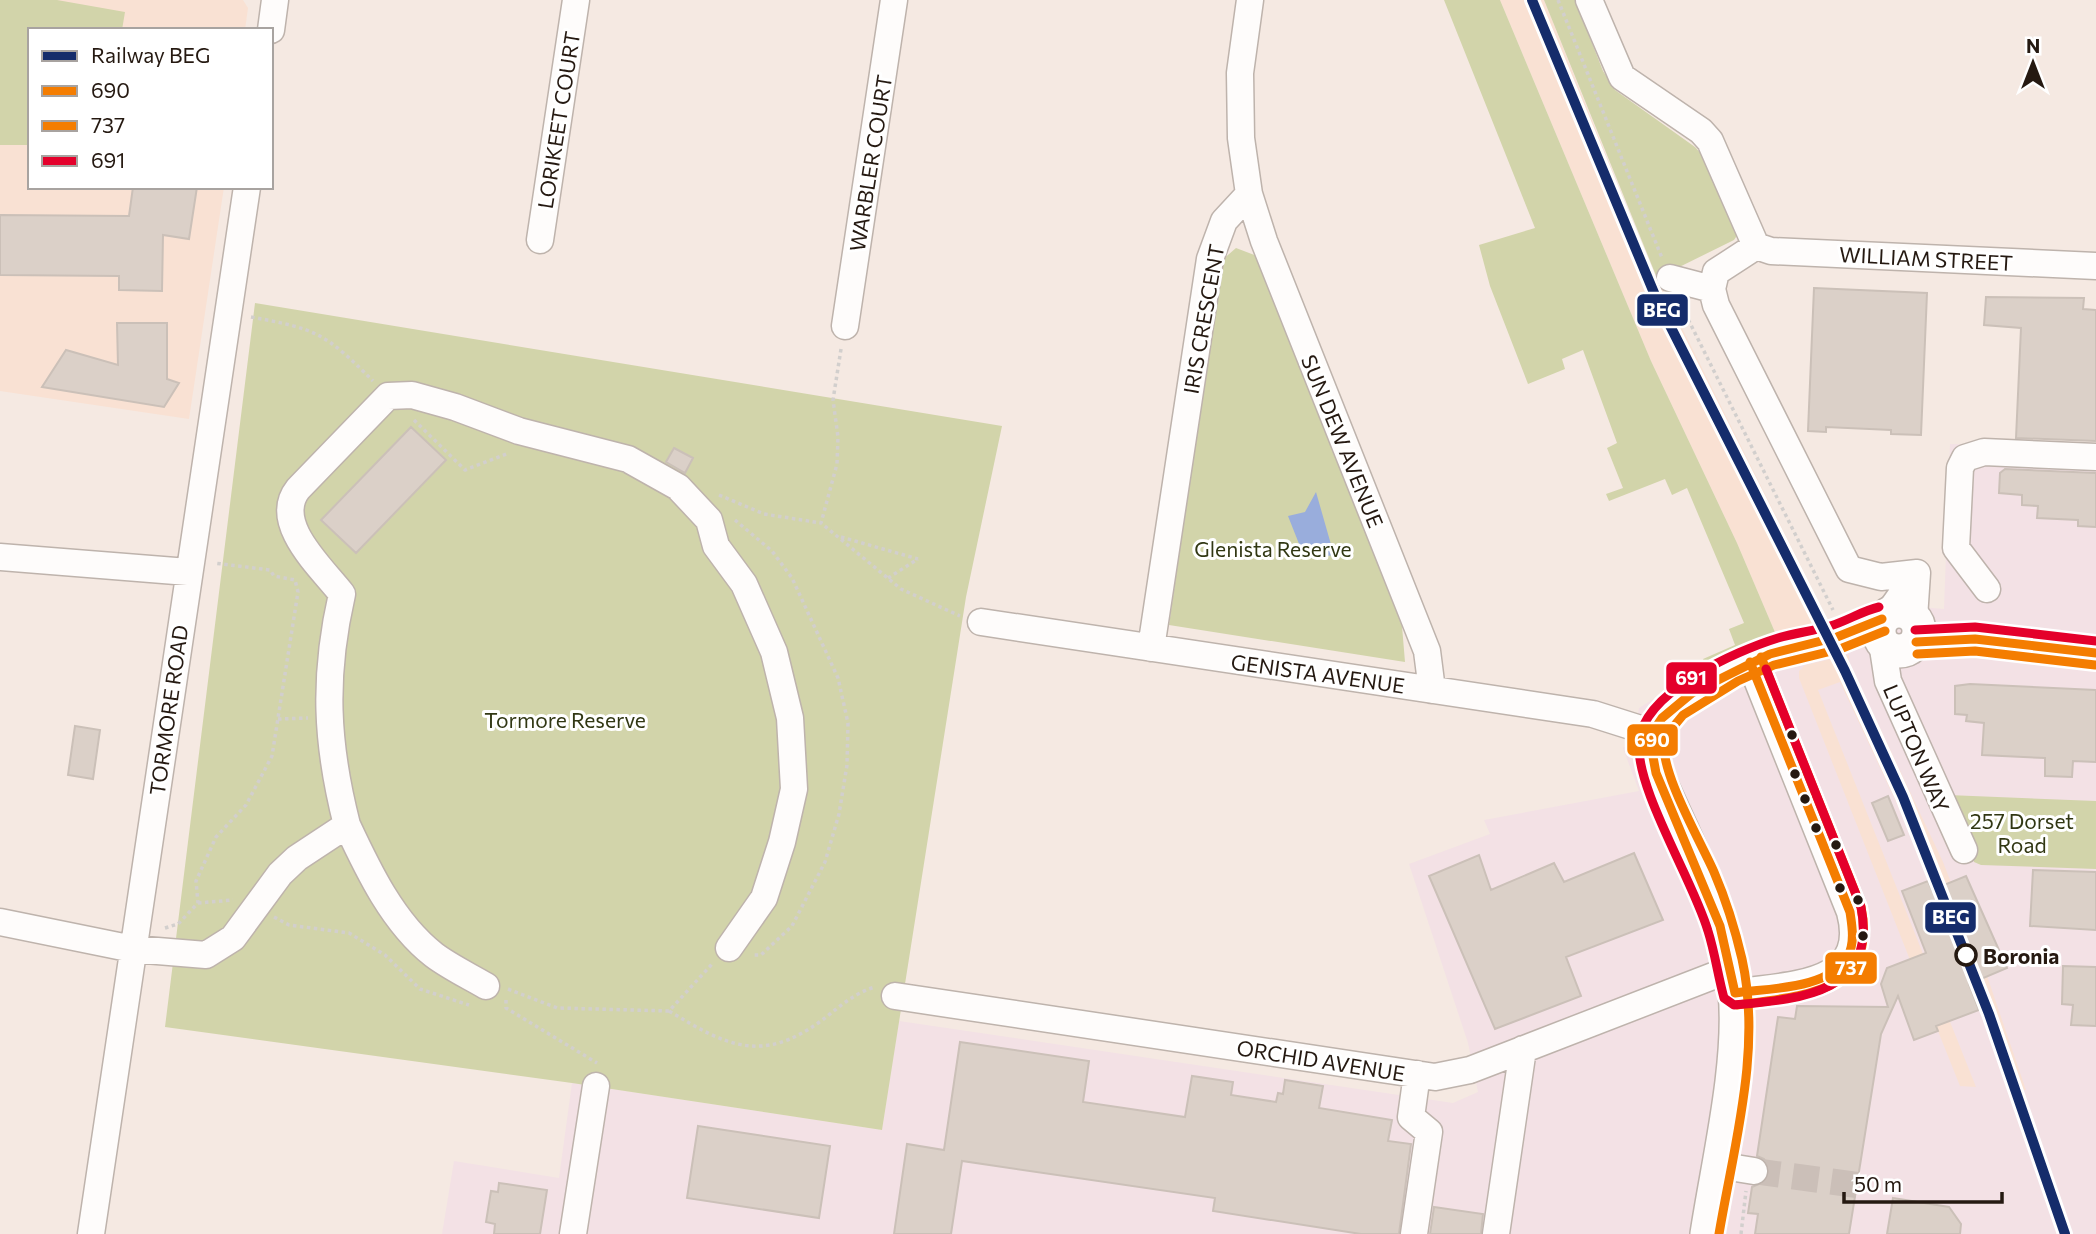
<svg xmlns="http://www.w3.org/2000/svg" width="2096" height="1234" viewBox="0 0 2096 1234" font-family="Commissioner,sans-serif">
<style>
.commercial{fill:#f3e1e5}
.built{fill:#f9e1d3}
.green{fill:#d2d4aa}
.water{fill:#99addc}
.building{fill:#dbd0c8;stroke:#cbc0b8;stroke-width:2}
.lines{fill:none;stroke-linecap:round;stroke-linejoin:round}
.minor-tunnel{stroke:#cbbfb8;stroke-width:26;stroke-dasharray:26 13;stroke-linecap:butt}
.minor-casing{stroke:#beb3ac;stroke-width:29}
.major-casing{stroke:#beb3ac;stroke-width:36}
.path{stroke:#d2cfcd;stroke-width:3.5;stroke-dasharray:3.5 3.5;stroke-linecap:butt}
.minor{stroke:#fefcfb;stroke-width:26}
.major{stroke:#fefcfb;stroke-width:33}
.bus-1-casing{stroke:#fff;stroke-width:14}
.bus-2-casing{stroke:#fff;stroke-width:14}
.bus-3-casing{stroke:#fff;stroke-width:14}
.bus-1{stroke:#f47d01;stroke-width:9}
.bus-2{stroke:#f47d01;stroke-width:9}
.bus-3{stroke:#e4002b;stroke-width:9}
.rail-1-casing{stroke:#fff;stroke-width:16}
.rail-1{stroke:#152c6b;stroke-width:10}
.bus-dot{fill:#251911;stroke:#fff;stroke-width:2.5}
.stop-dot{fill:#fff;stroke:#251911;stroke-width:3.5}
.labels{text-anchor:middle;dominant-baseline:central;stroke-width:6;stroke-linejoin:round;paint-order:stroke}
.street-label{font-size:21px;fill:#251911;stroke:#fff}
.park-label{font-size:21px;fill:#313713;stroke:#fff}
.stop-label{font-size:21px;font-weight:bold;fill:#251911;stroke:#fff;text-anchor:start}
.line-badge{stroke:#fff;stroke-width:2.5}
.badge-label{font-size:19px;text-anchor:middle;font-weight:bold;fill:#fff}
</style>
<rect width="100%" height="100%" fill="#f5e9e2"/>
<!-- commercial -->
<path class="commercial" d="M1950,444L2096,448V1234H442L454,1161L559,1178L572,1083L882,1130L899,1021L1453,1103L1478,1092L1468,1043L1409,864L1490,834L1484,820L1639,791L1623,748L1633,740L1639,708L1713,662L1887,604L1944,609Z"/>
<!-- built -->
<path class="built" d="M0,0H243L248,8L245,30H30V187H224L189,419L0,391Z
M1500,0H1544L1648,260L1830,624L1777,637L1737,543L1651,361Z
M1849,655V662L1943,862L1987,976L2026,1090L2011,1089L1982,1007L1919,851L1840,682L1818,690L1976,1087L1960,1086L1938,1031L1799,678V671L1805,665Z"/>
<!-- green -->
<path class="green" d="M0,0H57L125,12L122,30H30V145H0Z
M1444,0H1500L1651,361L1737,543L1777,637L1706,666L1703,659L1735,645L1729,629L1744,623L1687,488L1672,495L1665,479L1609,501L1606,494L1623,488L1607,448L1617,443L1583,350L1562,359L1565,369L1528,384L1490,286L1479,245L1535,228Z
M1544,0H1575L1603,71L1615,90L1695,147L1707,160L1738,234L1734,240L1657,278Z
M1236,248L1257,256L1402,626L1405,662L1169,625L1221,261Z
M255,303L1002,426L966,597L882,1130L572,1083L165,1027Z
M1948,795L2096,801V869L1981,865L1974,862Z"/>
<!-- water -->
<path class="water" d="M1316,492L1334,555L1305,559L1288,516L1305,512Z"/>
<!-- building -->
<path class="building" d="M133,187H197L189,239L163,235L162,291L119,290V276L0,275V215L129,216Z
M1814,288L1927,293L1921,435L1891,434V430L1826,427V432L1808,431Z
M1986,297L2084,298L2083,309L2096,310V441L2016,438L2021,328L1984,325Z
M117,323H167V379L179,383L164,407L42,387L66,350L118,365Z
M411,427L446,460L356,553L321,520Z
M674,448L693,458L685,473L666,462Z
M2005,469L2096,473V527L2078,526V520L2037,518L2038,506L2022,505V495L1999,493L2000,473Z
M1970,684L2096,690V762L2073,761L2072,777L2045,776V758L1982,755L1984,723L1966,721L1967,715L1955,714V686Z
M75,726L100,730L93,779L68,775Z
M1888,796L1904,835L1888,841L1872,803Z
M1634,853L1663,920L1566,957L1581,996L1495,1029L1429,876L1479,855L1491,890L1554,863L1564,882Z
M2033,870L2096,872V930L2030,926Z
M1966,876L2007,968L1969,984L1979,1010L1936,1026L1938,1031L1914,1040L1898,996L1881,1034L1849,1234H1755L1758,1214L1748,1213L1752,1187L1766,1181L1770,1173L1764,1159L1757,1156L1778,1017L1795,1019L1797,1006L1888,1007L1881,984L1887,968L1926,953L1902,891L1928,881L1932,890Z
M2063,966L2096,967V1026L2071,1025L2073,1005L2062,1004Z
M960,1042L1089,1061L1083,1102L1185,1117L1192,1076L1233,1082L1231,1095L1276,1102L1278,1093L1283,1094L1285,1080L1323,1086L1319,1108L1392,1120L1388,1141L1411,1144L1399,1234H1361L1213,1211L1215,1198L962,1161L951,1234H894L907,1144L944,1150Z
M698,1126L830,1146L819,1218L687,1198Z
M499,1183L547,1190L540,1234H494L495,1224L486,1222L491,1191L498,1192Z
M1893,1198L1949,1207L1961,1224L1960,1234H1887Z
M1434,1207L1483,1214L1481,1234H1430Z"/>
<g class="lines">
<!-- minor-tunnel -->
<path class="minor-tunnel" d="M1754,1171L1857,1185"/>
<!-- minor casing -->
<g class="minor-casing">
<path id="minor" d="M1589,0L1622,77L1701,131L1710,141L1756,246
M271,30L275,0
M1249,194L1264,241L1427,651L1432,690
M540,240L576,0
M1756,246L1716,272L1712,289L1716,305L1849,569L1881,577L1917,573
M1756,246L1771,251L2096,266
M1670,278L1712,289
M845,326L894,0
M0,557L188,572
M1987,589L1956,548L1960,468L1965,458L1984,452L2096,457
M1887,615L1917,573
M1914,618L1917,573
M981,622L1593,714L1653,733
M1882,642L1888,681L1964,850
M1151,648L1210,259L1224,221L1249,194L1241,138L1240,73L1250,0
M347,825C368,870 393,923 434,955C450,967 469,976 486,986
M0,922L133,949L206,955L233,938L280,874L297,858L347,825C326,743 323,677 342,594C322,568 271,523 298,489L388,396L412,395L455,407L519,431L628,459L678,487L709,520L716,546L744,584L774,652L790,718L794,789L782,842L764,898L729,948
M1735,993C1787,984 1870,988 1850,912L1750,662
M895,996L1435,1077L1470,1070L1731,969
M1717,1165L1754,1171
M91,1234L247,187
M573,1234L596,1086
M1414,1234L1429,1132L1411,1117L1417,1074
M1496,1234L1523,1049"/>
</g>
<!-- major casing -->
<g class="major-casing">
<path id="major" d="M1879 631a20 20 0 1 1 40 0a20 20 0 1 1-40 0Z
M1916,642L1975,639L2096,653
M1707,1234C1718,1162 1742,1063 1735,992C1727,915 1686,842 1656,773C1652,759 1648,744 1654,730C1667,698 1752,658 1784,649C1802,644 1820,642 1837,637C1852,631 1866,622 1882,619"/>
</g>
<!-- path -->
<path class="path" d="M1558,0L1662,258
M1682,307L1833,610
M251,317C317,329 325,333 373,381
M841,349L833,400L838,437L837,464L821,523L901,589L960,616
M414,420L465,470L509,453
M719,495L764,514L821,523
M735,520L772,551L792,578L838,678L848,723L847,765L839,814L825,862L792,926L761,955H752
M841,537L918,559
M888,578L918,559
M278,719L308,718
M198,903L233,900
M274,917L289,925L349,933L385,955L420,989L469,1005
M165,928L178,924L198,903L196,881L216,837L246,805L272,756L298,592L295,580L274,576L270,570L214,563
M508,989L557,1008L669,1011L713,963
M506,1000V1008L597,1063
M669,1011C727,1046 761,1064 821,1021C838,1008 854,993 875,987
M1741,1234L1746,1191"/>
<!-- minor -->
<use href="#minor" class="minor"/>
<!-- major -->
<use href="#major" class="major"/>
<!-- bus-1 casing -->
<g class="bus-1-casing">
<path id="bus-1" d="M1916,642L1975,639L2096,653
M1735,993L1720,926L1656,773L1651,746L1654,730L1662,718L1692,693L1770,654L1837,637L1882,619
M1735,993C1768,988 1829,990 1848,956C1855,942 1852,926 1850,912L1750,662"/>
</g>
<!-- bus-2 casing -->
<g class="bus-2-casing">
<path id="bus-2" d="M1917,654L1975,651L2095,665
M1737,1005C1800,996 1879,995 1861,907L1761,657
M1719,1234C1734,1145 1762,1049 1742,959C1735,929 1726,900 1714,872C1700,840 1659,771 1664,738L1683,715L1738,681L1774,665L1840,649L1885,631"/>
</g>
<!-- bus-3 casing -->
<g class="bus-3-casing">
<path id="bus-3" d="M1915,630L1975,627L2096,641
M1766,669L1861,907C1878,994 1799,999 1734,1005L1724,998C1718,976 1715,953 1708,931C1694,882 1635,788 1639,742C1643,692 1736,651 1778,638C1795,633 1813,631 1830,626C1847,621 1862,611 1879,607"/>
</g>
<!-- bus-1 -->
<use href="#bus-1" class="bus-1"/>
<!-- bus-2 -->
<use href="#bus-2" class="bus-2"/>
<!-- bus-3 -->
<use href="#bus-3" class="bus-3"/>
<!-- rail-1 casing -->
<g class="rail-1-casing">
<path id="rail-1" d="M1532,0L1657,300L1845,671L1903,797L1989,1014L2065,1234"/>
</g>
<!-- rail-1 -->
<use href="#rail-1" class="rail-1"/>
</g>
<!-- markers -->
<g class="bus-dot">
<circle cx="1792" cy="735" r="6"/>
<circle cx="1795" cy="774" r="6"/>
<circle cx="1805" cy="799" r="6"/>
<circle cx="1816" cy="828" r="6"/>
<circle cx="1836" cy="845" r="6"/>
<circle cx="1840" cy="888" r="6"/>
<circle cx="1858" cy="900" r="6"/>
<circle cx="1863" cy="936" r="6"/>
</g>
<circle class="stop-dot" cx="1966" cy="955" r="10"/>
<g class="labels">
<!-- street labels -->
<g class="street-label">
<text transform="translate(558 120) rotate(-81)">LORIKEET COURT</text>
<text transform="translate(870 163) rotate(-81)">WARBLER COURT</text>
<text transform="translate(1926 258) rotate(3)">WILLIAM STREET</text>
<text transform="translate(1203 319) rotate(-80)">IRIS CRESCENT</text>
<text transform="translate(1343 441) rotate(68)">SUN DEW AVENUE</text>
<text transform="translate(1318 673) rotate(8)">GENISTA AVENUE</text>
<text transform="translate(168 710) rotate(-82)">TORMORE ROAD</text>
<text transform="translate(1917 748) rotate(67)">LUPTON WAY</text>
<text transform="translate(1321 1060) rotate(9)">ORCHID AVENUE</text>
</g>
<!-- park labels -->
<g class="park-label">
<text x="1273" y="548">Glenista Reserve</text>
<text x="565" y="719">Tormore Reserve</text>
<text x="2022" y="820">257 Dorset<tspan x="2022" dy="24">Road</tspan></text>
</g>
<!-- stop labels -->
<g class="stop-label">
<text x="1983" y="955">Boronia</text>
</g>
</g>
<g class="line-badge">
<rect x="1636" y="293" width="53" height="34" rx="7" fill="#152c6b"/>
<rect x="1665" y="661" width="53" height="34" rx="7" fill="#e4002b"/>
<rect x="1626" y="723" width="53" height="34" rx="7" fill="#f47d01"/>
<rect x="1924" y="901" width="53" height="33" rx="7" fill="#152c6b"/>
<rect x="1824" y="951" width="54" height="34" rx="7" fill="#f47d01"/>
</g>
<g class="badge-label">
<text x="1662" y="317">BEG</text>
<text x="1691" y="685">691</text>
<text x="1652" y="747">690</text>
<text x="1951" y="924">BEG</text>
<text x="1851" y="975">737</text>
</g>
<!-- legend -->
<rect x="28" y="28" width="245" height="161" fill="#ffffff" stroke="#a8a3a0" stroke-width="2"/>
<rect x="42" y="51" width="35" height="10" fill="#152c6b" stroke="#a8a3a0" stroke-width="2"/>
<text x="91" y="63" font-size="21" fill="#251911">Railway BEG</text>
<rect x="42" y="86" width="35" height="10" fill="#f47d01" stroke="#a8a3a0" stroke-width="2"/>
<text x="91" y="98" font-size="21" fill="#251911">690</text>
<rect x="42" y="121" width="35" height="10" fill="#f47d01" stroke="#a8a3a0" stroke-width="2"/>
<text x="91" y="133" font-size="21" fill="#251911">737</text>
<rect x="42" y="156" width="35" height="10" fill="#e4002b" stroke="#a8a3a0" stroke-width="2"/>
<text x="91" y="168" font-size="21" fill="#251911">691</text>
<!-- north arrow -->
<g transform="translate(2033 63)" stroke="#ffffff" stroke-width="5" paint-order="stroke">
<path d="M0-5L12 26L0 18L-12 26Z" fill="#251911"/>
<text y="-10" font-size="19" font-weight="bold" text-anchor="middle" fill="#251911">N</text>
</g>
<!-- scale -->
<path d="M1844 1192v10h158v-10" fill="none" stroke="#251911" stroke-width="3.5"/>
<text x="1854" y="1192" font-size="21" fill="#251911" stroke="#ffffff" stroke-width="5" paint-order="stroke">50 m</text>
</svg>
